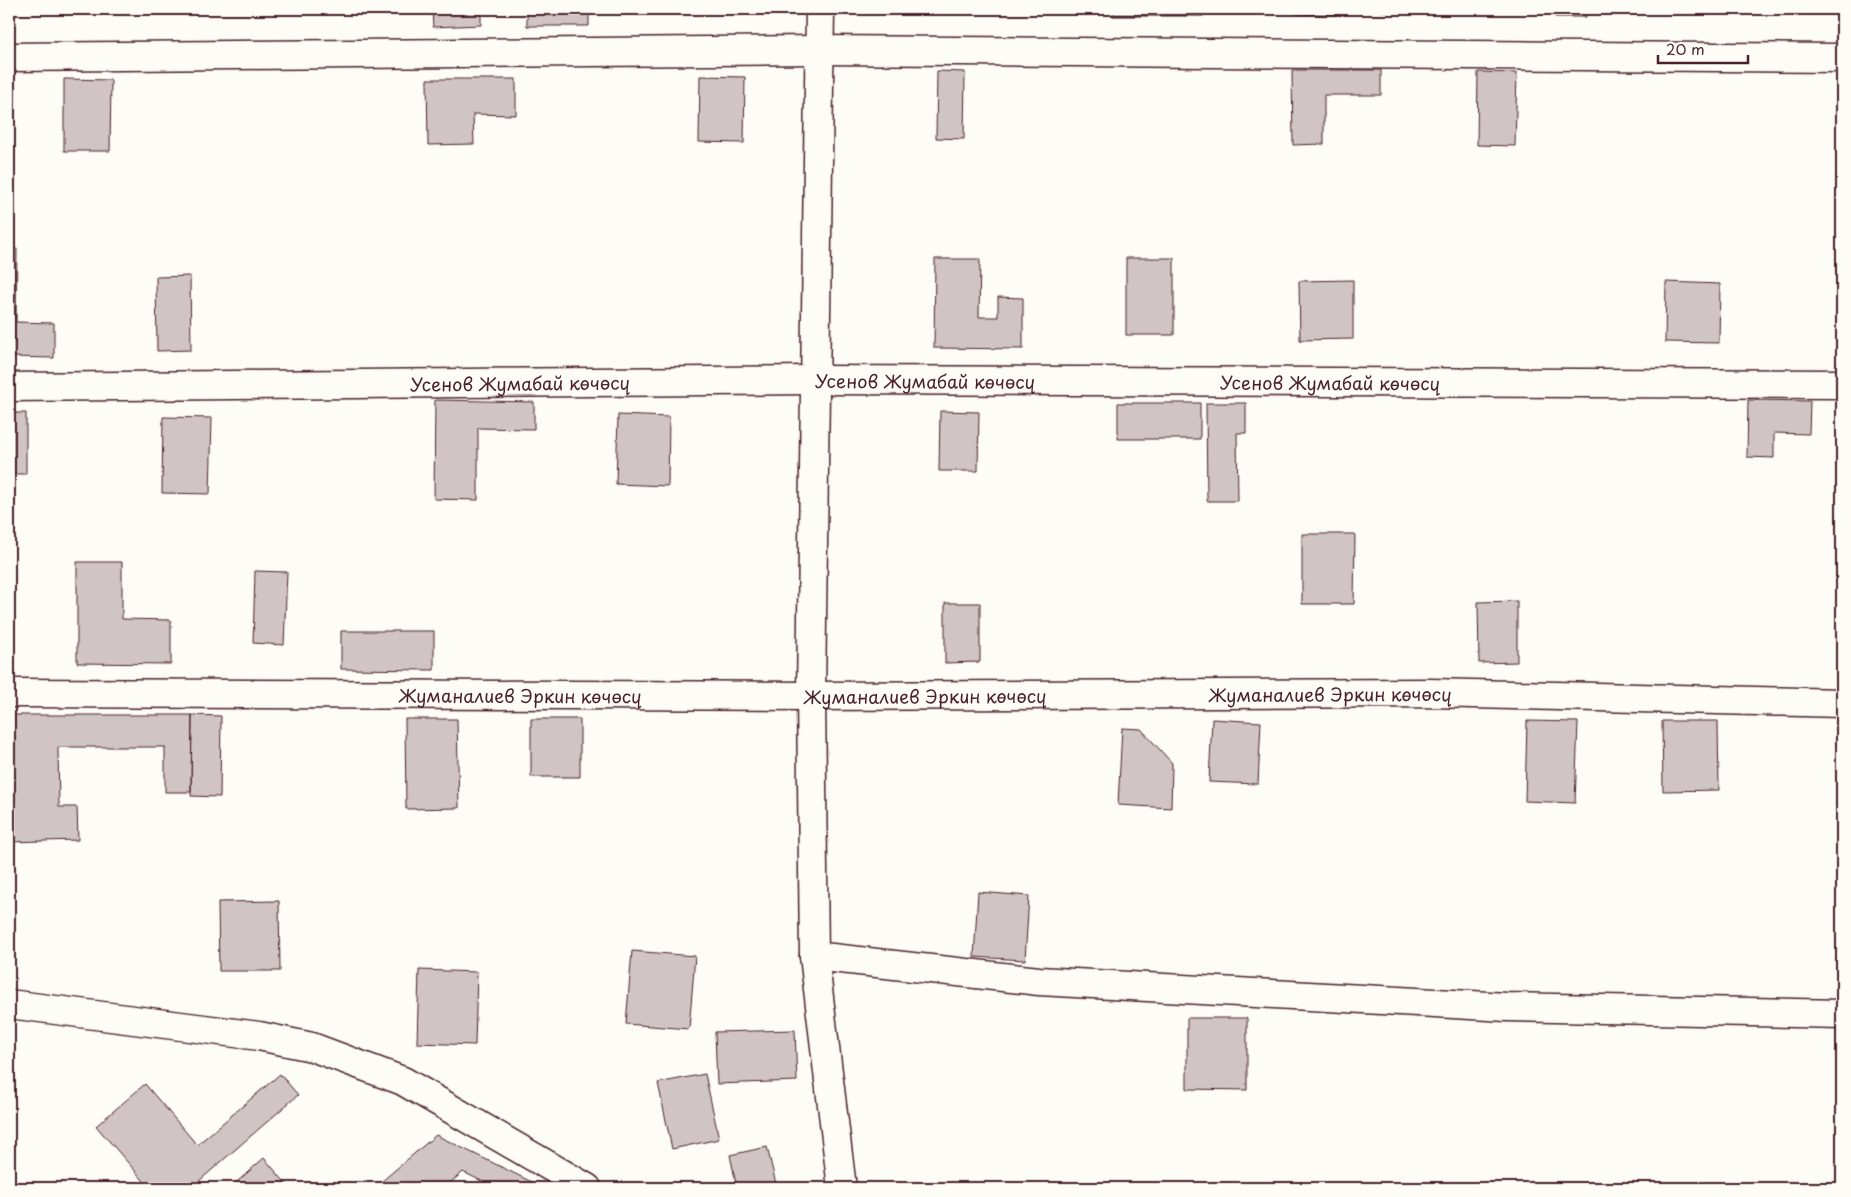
<svg xmlns="http://www.w3.org/2000/svg" width="1851" height="1197" viewBox="0 0 1851 1197" font-family="'Playpen Sans',sans-serif">
<style>
.building{fill:#d0c5c4;stroke:#4a1f2b}
.lines{fill:none;stroke-linecap:round;stroke-linejoin:round}
.minor-casing{stroke:#4a1f2b;stroke-width:31}
.minor{stroke:#fdfcf7;stroke-width:28}
.labels{text-anchor:middle;dominant-baseline:central;stroke-width:4;stroke-linejoin:round;paint-order:stroke}
.street-label{font-size:18px;fill:#4a1f2b;stroke:#fdfcf7}
</style>
<rect width="100%" height="100%" fill="#fdfcf7"/>
<filter id="ink" filterUnits="userSpaceOnUse"><feTurbulence type="fractalNoise" baseFrequency=".02" numOctaves="2"/><feDisplacementMap in="SourceGraphic" scale="10" xChannelSelector="R" yChannelSelector="G"/><feConvolveMatrix kernelMatrix="1 2 1 2 8 2 1 2 1" color-interpolation-filters="sRGB"/></filter>
<g filter="url(#ink)">
<!-- building -->
<path class="building" d="M432,9H481V25L433,27Z
M527,9H589V26H527Z
M1113,9H1203V16H1113Z
M1296,9H1335V15L1296,14Z
M1382,9H1444L1443,13L1381,11Z
M1555,9H1586V17H1555Z
M1292,70H1381V95H1324V144L1293,145Z
M937,71L965,72L964,139L936,138Z
M1478,72L1517,73L1515,146L1477,145Z
M700,76L745,77L744,143L699,142Z
M64,79L111,80L110,151H64Z
M427,79H516V115L473,114L474,144L428,145Z
M9,249H17L16,322L54,323V358L9,357Z
M1126,258H1174V335H1126Z
M935,259H980L979,317H998V297L1023,298V349L934,348Z
M190,276L191,350L157,351L156,277Z
M1353,280V339L1300,340L1299,281Z
M1666,282L1720,284L1719,343L1665,342Z
M435,400L534,402V429L478,428V500L434,499Z
M1748,400L1810,401L1809,434L1774,433V458L1747,457Z
M1118,403H1200V439H1118Z
M1206,403H1246V433H1237L1238,501H1207Z
M940,411L979,412L978,471H939Z
M9,413H26V474H9Z
M618,415L669,417L668,486L616,484Z
M163,417L212,418L210,494L162,493Z
M1302,534H1355L1354,604H1302Z
M77,562H122V619L171,620V664L77,663Z
M255,571L287,572L284,645L253,643Z
M1517,601V662L1479,663L1478,602Z
M945,603H980V662L945,663Z
M341,631H434V670L341,669Z
M10,715H192L191,792H165V747H58L59,807H77L78,840L9,842Z
M192,715L221,716L220,797L191,796Z
M405,719H457L459,808L406,809Z
M531,719H580V777H531Z
M1212,719L1261,722L1258,784L1209,782Z
M1527,721L1578,722L1575,803L1525,801Z
M1662,721H1718L1719,790L1663,791Z
M1840,723H1842V787H1839Z
M1122,728L1141,729L1172,763L1171,808L1118,805Z
M978,892L1029,896L1025,960L974,957Z
M279,901L280,971H219L218,902Z
M632,951L695,956L689,1029L626,1024Z
M419,970L477,972L475,1045L417,1043Z
M1187,1018H1247V1090L1187,1089Z
M795,1030L797,1081L717,1084L715,1032Z
M280,1074L298,1095L191,1188H150L96,1126L145,1084L197,1145Z
M705,1074L719,1139L672,1149L658,1083Z
M436,1135L544,1188H496L463,1172L444,1188H374Z
M767,1147L777,1188H737L730,1155Z
M264,1158L290,1188H230Z"/>
<g class="lines">
<!-- minor casing -->
<g class="minor-casing">
<g id="minor">
<path d="M820,9L811,696L814,956L842,1188"/>
<path d="M9,57L820,50L1842,58"/>
<path id="s1" d="M9,387L815,380L1842,384"/>
<path id="s2" d="M9,693L811,696L1431,693L1842,703"/>
<path d="M814,956L1039,981L1507,1007L1842,1014"/>
<path d="M9,1004L259,1036L312,1047L403,1081L587,1188"/>
</g>
</g>
<!-- minor -->
<use href="#minor" class="minor"/>
</g>
</g>
<g class="labels">
<!-- street labels -->
<g class="street-label">
<text stroke="none"><textPath href="#s1" startOffset="916">Усенов Жумабай көчөсү</textPath></text>
<text stroke="none"><textPath href="#s1" startOffset="511">Усенов Жумабай көчөсү</textPath></text>
<text stroke="none"><textPath href="#s1" startOffset="1321">Усенов Жумабай көчөсү</textPath></text>
<text stroke="none"><textPath href="#s2" startOffset="1321">Жуманалиев Эркин көчөсү</textPath></text>
<text stroke="none"><textPath href="#s2" startOffset="511">Жуманалиев Эркин көчөсү</textPath></text>
<text stroke="none"><textPath href="#s2" startOffset="916">Жуманалиев Эркин көчөсү</textPath></text>
</g>
</g>
<!-- margin -->
<rect width="1851" height="1197" fill="none" stroke="#fdfcf7" stroke-width="30"/>
<rect x="15" y="15" width="1821" height="1167" fill="none" stroke="#4a1f2b" stroke-width="2" filter="url(#ink)"/>
<!-- scale -->
<path d="M1658 55v8h90v-8" fill="none" stroke="#4a1f2b" stroke-width="2.5"/>
<text x="1666" y="55" font-size="15" fill="#4a1f2b" stroke="#fdfcf7" stroke-width="4" paint-order="stroke">20 m</text>
</svg>
